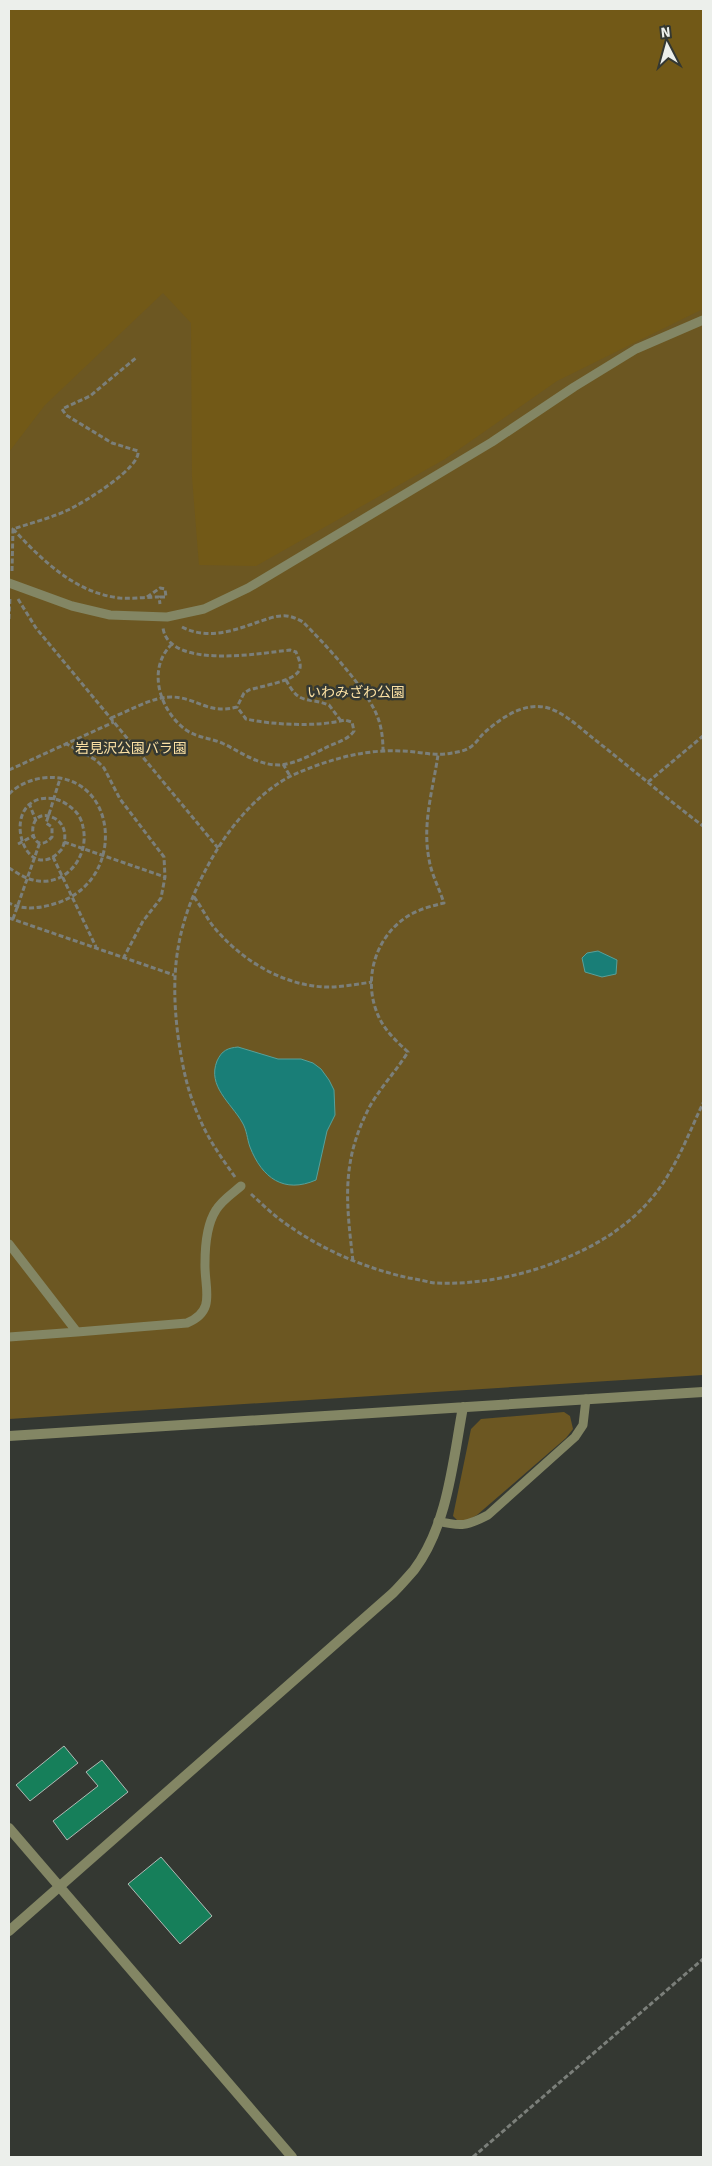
<svg xmlns="http://www.w3.org/2000/svg" width="712" height="2166" viewBox="0 0 712 2166" font-family="Signika,'Noto Sans JP',sans-serif">
<style>
.green{fill:#6c5722}
.forest{fill:#725917}
.water{fill:#197e77;stroke:#58a09a}
.building{fill:#167f5a;stroke:#b1bab5}
.lines{fill:none;stroke-linecap:round;stroke-linejoin:round}
.path{stroke:#7b7f7a;stroke-width:3;stroke-dasharray:5 2.5;stroke-linecap:butt}
.service{stroke:#838664;stroke-width:9}
.tertiary{stroke:#838664;stroke-width:10}
.labels{text-anchor:middle;dominant-baseline:central;stroke-width:5;stroke-linejoin:round;paint-order:stroke}
.park-label{font-size:14px;fill:#fbe0a3;stroke:#343832}
</style>
<rect width="100%" height="100%" fill="#343832"/>
<!-- green -->
<path class="green" d="M9,9H703V1375L9,1419Z
M564,1412L570,1416L573,1429L566,1438L477,1515L468,1520L458,1521L453,1516L471,1429L481,1419Z"/>
<!-- forest -->
<path class="forest" d="M9,9H703V309L557,381L445,459L256,566L199,565L192,477L191,323L163,293L45,405L9,452Z"/>
<!-- water -->
<path class="water" d="M598,951L617,960L616,974L602,977L585,972L582,958L587,953Z
M238,1047L278,1059H301L313,1063L321,1069L329,1080L334,1090L335,1115L327,1131L316,1180C284,1194 262,1178 250,1147C247,1139 247,1130 242,1122C231,1103 207,1086 217,1061C222,1050 228,1048 238,1047Z"/>
<!-- building -->
<path class="building" d="M64,1746L78,1763L30,1801L16,1785Z
M102,1760L128,1792L67,1840L53,1821L98,1786L86,1772Z
M161,1857L212,1916L180,1944L128,1884Z"/>
<g class="lines">
<!-- path -->
<path class="path" d="M13,529C42,560 75,593 120,598C133,599 146,597 159,597L160,604
M12,571L13,529C31,523 51,518 68,510C83,503 141,468 138,451L112,443L66,415L62,409L90,396L137,357
M147,597L160,588L165,589L166,597H159
M18,599L36,628L218,848
M9,619L10,597
M182,627C207,640 233,631 258,622C265,620 274,616 281,616C289,615 296,618 303,622C324,643 361,683 374,709C381,722 383,736 383,751
M172,644C146,669 160,711 186,730C198,738 210,738 222,743C241,752 257,765 279,765C295,764 311,755 325,748C335,743 348,740 354,731L352,722L345,720C317,727 274,725 246,719L237,707
M286,680C300,706 305,696 329,705L341,721
M111,718C129,711 152,697 171,697C197,697 207,715 237,707L244,693L249,690C261,686 298,681 300,668C301,663 298,657 296,652L290,650C262,653 169,670 163,628
M65,743L96,760L104,768L120,799L164,857L165,877L161,898L143,921L124,957
M283,764L290,776
M9,770L114,722
M648,782L703,736
M9,794C18,785 30,780 42,778C118,769 129,880 57,903C42,908 24,911 9,903
M29,803L36,821
M64,842L165,877
M18,844L33,836
M53,857L96,947
M9,868C16,872 24,878 33,880C65,888 90,857 83,827C82,821 79,814 74,810C64,801 54,796 40,799C0,809 27,889 62,849C67,838 66,824 54,818C23,803 29,862 52,837V827L46,823C51,809 55,794 60,779
M194,897C201,906 206,917 213,926C241,961 288,989 334,987C346,986 359,984 372,982
M9,918L174,975
M13,919L40,842
M235,1177C221,1157 208,1139 199,1117C187,1091 182,1064 178,1036C169,965 178,916 215,853C233,823 260,791 293,775C327,760 364,749 401,751C418,751 435,757 452,753C459,752 468,750 473,745C477,742 479,738 482,735C499,719 524,701 548,708C565,713 580,728 594,739C631,768 666,798 703,826
M251,1194C261,1203 271,1213 282,1221C320,1249 364,1268 409,1278C418,1279 427,1282 435,1283C480,1285 528,1275 568,1257C599,1244 629,1225 651,1199C675,1171 688,1135 703,1103
M353,1261C346,1201 341,1161 370,1106C381,1087 396,1071 408,1052C395,1040 382,1028 376,1010C364,977 376,938 405,918C416,910 431,906 444,903C439,888 431,873 429,859C422,824 433,789 438,755
M473,2157L703,1959"/>
<!-- service -->
<path class="service" d="M9,583L72,606L110,615L167,617L204,609L248,588L492,442L574,387L636,349L703,320
M9,1244L77,1332L9,1337
M77,1332L187,1323C217,1311 204,1288 205,1263C205,1247 207,1224 216,1210C222,1200 233,1193 241,1186
M438,1521C461,1527 467,1526 488,1515L575,1437L583,1425L586,1399"/>
<!-- tertiary -->
<path class="tertiary" d="M9,1436L703,1392
M9,1828L292,2157
M9,1931L393,1593C400,1586 407,1578 414,1570C448,1525 453,1460 463,1407"/>
</g>
<g class="labels">
<!-- park labels -->
<g class="park-label">
<text x="356" y="692">いわみざわ公園</text>
<text x="131" y="748">岩見沢公園バラ園</text>
</g>
</g>
<!-- border -->
<rect width="712" height="2166" fill="none" stroke="#ecefeb" stroke-width="20"/>
<!-- north arrow -->
<g transform="translate(667 45) rotate(354)" stroke="#343832" stroke-width="4" paint-order="stroke">
<path d="M0-4L9 19L0 12L-9 19Z" fill="#ecefeb"/>
<text y="-8" font-size="14" font-weight="bold" text-anchor="middle" fill="#ecefeb">N</text>
</g>
</svg>
